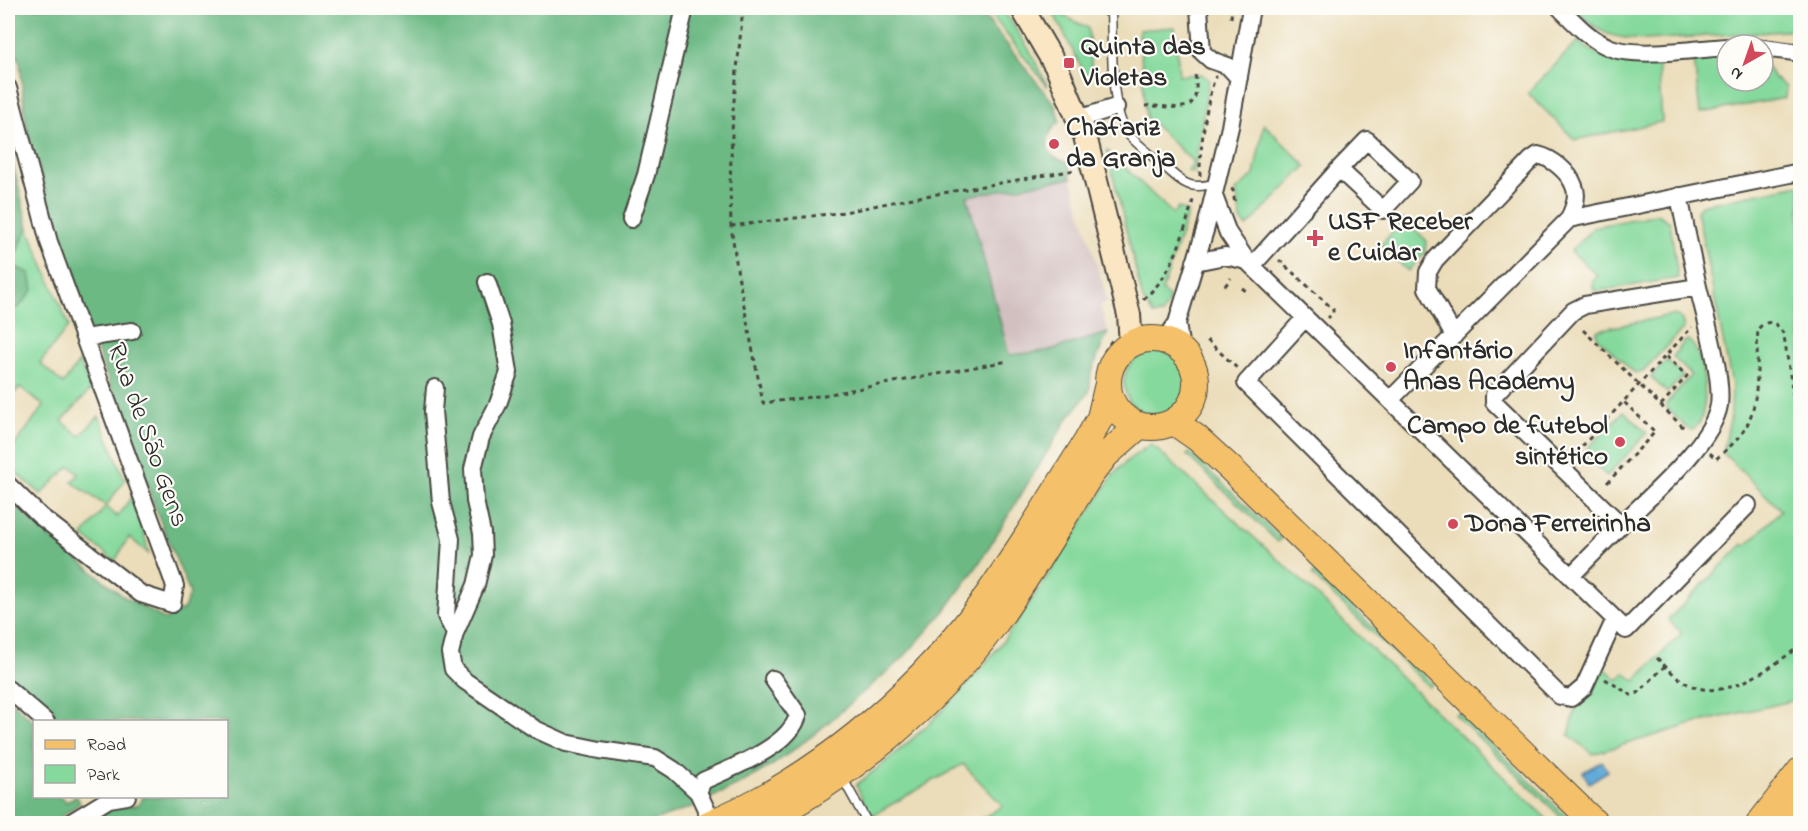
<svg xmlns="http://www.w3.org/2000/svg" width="1808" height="831" viewBox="0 0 1808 831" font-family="'Indie Flower',sans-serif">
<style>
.industrial{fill:#d2bfbf}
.green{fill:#85d99c;stroke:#588264;stroke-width:1.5}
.forest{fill:#6cb984;stroke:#4c7258;stroke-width:1.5}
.water{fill:#62aad9;stroke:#466a82;stroke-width:1.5}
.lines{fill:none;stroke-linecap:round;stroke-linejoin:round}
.service-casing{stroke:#484640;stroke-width:11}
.minor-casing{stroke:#484640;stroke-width:20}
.secondary-casing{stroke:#484640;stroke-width:26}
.primary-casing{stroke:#484640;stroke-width:28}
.path{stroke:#484640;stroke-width:3;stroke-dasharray:4.5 4.5;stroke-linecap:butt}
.service{stroke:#fff;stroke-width:8}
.minor{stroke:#fff;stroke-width:16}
.secondary{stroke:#fbe6c3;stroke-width:22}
.primary{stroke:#f4c16a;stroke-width:26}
.poi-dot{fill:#d1495b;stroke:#fdfcf7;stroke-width:2}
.labels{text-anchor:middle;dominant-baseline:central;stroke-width:4.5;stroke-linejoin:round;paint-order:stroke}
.poi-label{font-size:27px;font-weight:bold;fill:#2b2b2b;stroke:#fdfcf7;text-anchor:start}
.street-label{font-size:27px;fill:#2b2b2b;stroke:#fdfcf7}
</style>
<rect width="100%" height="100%" fill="#fdfcf7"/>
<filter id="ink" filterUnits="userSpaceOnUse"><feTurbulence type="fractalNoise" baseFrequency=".0167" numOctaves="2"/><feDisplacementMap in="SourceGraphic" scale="12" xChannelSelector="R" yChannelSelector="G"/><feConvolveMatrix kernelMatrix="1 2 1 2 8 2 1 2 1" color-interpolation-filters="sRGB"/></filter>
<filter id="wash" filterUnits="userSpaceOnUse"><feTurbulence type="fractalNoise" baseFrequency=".008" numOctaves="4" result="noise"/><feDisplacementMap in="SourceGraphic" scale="24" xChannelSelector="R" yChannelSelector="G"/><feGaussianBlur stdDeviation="1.35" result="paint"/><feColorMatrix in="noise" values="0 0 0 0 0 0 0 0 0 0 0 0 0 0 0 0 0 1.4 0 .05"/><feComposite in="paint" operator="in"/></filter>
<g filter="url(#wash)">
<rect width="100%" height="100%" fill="#ebddba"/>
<!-- industrial -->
<path class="industrial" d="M1071,178L1108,302L1100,305L1108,333L1046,351L1009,355L967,195Z"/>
<!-- green -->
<path class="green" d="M986,8H1002L1030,51L1048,87Z
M1574,8H1800V30L1645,40C1609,38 1598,33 1574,8Z
M1052,10L1088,28L1092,72L1089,82Z
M1175,27L1179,75L1201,74L1209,79L1194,173L1188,171L1193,162L1146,117L1139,30Z
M1578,41C1605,64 1624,62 1658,61L1662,122L1575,140L1528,93Z
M1727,57V81H1763V60L1774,78L1786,87L1785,98L1700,113L1694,59Z
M1264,124L1306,166L1247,227L1241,220L1236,191L1254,175Z
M1107,150L1173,214L1178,208L1188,212L1162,291L1170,298L1163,314L1153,315L1143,300Z
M1800,185V699L1696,723L1593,754L1569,735L1576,707C1593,697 1597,684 1603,667L1618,680L1625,673L1635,681L1682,633L1668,620L1743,544L1746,546L1781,510L1723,453L1731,415L1732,385L1697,211L1701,205Z
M1657,214L1670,222L1678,278L1598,291L1593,289V281L1598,276L1571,251L1594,227Z
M1404,219L1426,240L1425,253L1408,271L1381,245Z
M28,228L69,326L40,363L63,384L79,362L91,389L62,421L80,436L99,416L125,480L106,506L117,517L134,494L149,554L129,537L115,561L83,536L106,506L72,482L79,474L70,466L41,494L8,466V454L44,406L20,387L8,401V310L19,307L10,265Z
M1672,315L1680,317L1683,323V329L1642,372L1636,373L1631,370L1598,338L1596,333L1598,330Z
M1688,340C1705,353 1708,399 1701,419C1700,423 1697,426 1693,430L1688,429L1667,408L1666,404L1691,375L1673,357L1684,342Z
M1124 383a32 32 0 1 1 64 0a32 32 0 1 1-64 0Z
M1667,360L1683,376L1667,393L1651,377Z
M1624,411L1647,433L1607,476L1586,456L1585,451Z
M1151,444L1302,581L1551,823H974L1003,806L963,764L871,816L856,785C916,740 973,685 1016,623C1050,574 1081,523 1114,474L1128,460Z
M1190,453L1281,539L1278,542L1187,455Z
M1315,572L1432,684L1429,687L1312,575Z
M1458,712L1573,823H1567L1455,715Z"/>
<!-- forest -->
<path class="forest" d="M8,8H978L1055,105L1060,122C1042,136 1042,158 1068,162L1071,178L967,196L1009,355L1046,351L1108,333L1098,355L1091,375L1089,392L1066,421L978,565L943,613L902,659L816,733L774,764L738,785L689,808L646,824L85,823L112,809L138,805L143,797L226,796V722L55,721L8,681V498L45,533L123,596L166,620L184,609L190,593L163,528L73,285L26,126L20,63L8,32Z
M8,141L28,228L10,265L30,273L33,290L19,307L8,310Z
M8,698L34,722V796L62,797L66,802L74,797H77L80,803L52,823H8Z"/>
<!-- water -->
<path class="water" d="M1602,761L1608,771L1589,783L1583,772Z"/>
</g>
<g filter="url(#ink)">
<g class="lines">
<!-- service casing -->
<g class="service-casing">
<path id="service" d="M1099,8L1111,13C1113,45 1109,111 1129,135C1139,146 1153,156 1164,166C1183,183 1189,191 1216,183
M842,777L868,824"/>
</g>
<!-- minor casing -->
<g class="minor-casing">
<path id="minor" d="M1199,8L1202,52L1211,60L1228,66L1239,78
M1560,8C1575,23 1590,40 1611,48C1638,58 1696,49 1727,47
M1763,48L1794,52
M8,88L49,242L175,586L172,604L141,594L40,516L8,485
M1078,119L1116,107
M1367,140L1410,181L1383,210L1339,169Z
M1214,196L1228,233L1247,261
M1679,196L1698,287L1585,305L1573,311L1494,395V402L1621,525C1649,497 1713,443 1719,405C1723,377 1705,316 1698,287
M631,219L646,175L685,8
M1195,262L1225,256L1247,261L1626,630L1748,505
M1252,266L1339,169
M487,282L501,324L509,372L498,404L481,437L473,469L475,501L482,533L483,555L476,585L455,633L450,653L453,669L465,681L535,729L566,743L600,750L655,758L674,770L698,792
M1305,318L1246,383L1560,696L1571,698L1584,687L1615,619
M1177,323L1181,350
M1454,336L1427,288L1428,272L1435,260L1531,160L1538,155C1552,158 1569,172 1574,186C1579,197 1573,209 1569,219
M85,338L132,331
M1164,341L1177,323L1206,227L1230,127L1251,8
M435,388L433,411L441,502L451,539L446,616L455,633
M1390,400L1569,219L1800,172
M1571,576L1621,525
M8,689L46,722
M712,822L698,792L703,781C731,768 790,747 798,715L773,679
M68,824L109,799L127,796"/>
</g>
<!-- secondary casing -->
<g class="secondary-casing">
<path id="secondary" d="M1022,8L1057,68L1085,136L1129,315L1131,344"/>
</g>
<!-- primary casing -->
<g class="primary-casing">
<path id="primary" d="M1108 383a44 44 0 1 1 88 0a44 44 0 1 1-88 0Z
M1174,422L1197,438L1230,468L1596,824
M708,824C812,782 911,698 977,610C1017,556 1051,497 1087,441L1100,418L1107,388
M758,824C849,778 934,707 994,625C1029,577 1059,524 1091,474L1106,455L1139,426
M1759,824L1800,771
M1783,824L1800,802"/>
</g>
<!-- path -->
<path class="path" d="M430,8V9
M743,8L733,111L730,182L731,226L738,275L763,403L819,396L1008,361
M1231,18L1232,8
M1145,106C1174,104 1202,121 1195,74
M1200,176C1199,155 1207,95 1216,76
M1231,189L1233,190L1235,205
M731,226L845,212L902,200L1075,170
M1279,260L1333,309V313L1328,318
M1225,286L1231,278
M1242,288L1246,291
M1143,299C1175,274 1183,233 1194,197
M1583,330L1684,428
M1207,340L1239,370
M1099,369L1103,354L1112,340
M1661,405L1687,376L1665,355
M1576,453L1692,327
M1710,453L1716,459C1724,452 1733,444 1740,436C1763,407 1755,363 1758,329C1768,317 1779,323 1784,336L1800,440
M1607,483L1655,432L1624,402
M1657,658C1666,667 1676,677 1686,683C1724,705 1771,667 1800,646
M1605,679L1631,695L1638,693L1665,666
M676,824L688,819"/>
<!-- service -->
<use href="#service" class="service"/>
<!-- minor -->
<use href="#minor" class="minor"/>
<!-- secondary -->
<use href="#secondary" class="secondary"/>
<!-- primary -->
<use href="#primary" class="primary"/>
</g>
</g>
<!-- markers -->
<g class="poi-dot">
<rect x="1063" y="57" width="12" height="12" rx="3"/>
<circle cx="1054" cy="144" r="6"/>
<path d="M1312 229h6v6h6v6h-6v6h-6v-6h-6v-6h6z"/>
<circle cx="1391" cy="367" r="6"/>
<circle cx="1620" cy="442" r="6"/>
<circle cx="1453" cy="524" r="6"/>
</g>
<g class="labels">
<!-- poi labels -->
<g class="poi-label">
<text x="1081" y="47">Quinta das<tspan x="1081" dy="31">Violetas</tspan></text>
<text x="1066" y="128">Chafariz<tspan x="1066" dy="31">da Granja</tspan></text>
<text x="1328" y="222">USF Receber<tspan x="1328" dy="31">e Cuidar</tspan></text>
<text x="1403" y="351">Infantário<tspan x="1403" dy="31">Anas Academy</tspan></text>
<text x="1608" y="426" text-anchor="end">Campo de futebol<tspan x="1608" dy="31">sintético</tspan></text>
<text x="1465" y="524">Dona Ferreirinha</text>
</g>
<!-- street labels -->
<g class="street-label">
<text transform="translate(147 435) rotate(70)">Rua de São Gens</text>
</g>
</g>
<!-- margin -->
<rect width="1808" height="831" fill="none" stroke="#fdfcf7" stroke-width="30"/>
<!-- legend -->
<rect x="33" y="720" width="195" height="78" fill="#fdfcf7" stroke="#a9a8a5" stroke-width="1.5"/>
<rect x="45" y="740" width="30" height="9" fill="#f4c16a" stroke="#a9a8a5" stroke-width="1.5"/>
<text x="87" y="750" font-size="18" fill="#2b2b2b">Road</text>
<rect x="45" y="765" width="30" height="18" fill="#85d99c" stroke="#a9a8a5" stroke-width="1.5"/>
<text x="87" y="780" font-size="18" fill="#2b2b2b">Park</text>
<!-- north arrow -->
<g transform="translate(1745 63) rotate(220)"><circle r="28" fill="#fdfcf7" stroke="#a9a8a5" stroke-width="1.5"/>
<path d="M0-4.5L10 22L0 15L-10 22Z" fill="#d1495b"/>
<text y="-9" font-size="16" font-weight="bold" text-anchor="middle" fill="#2b2b2b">N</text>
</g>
</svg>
